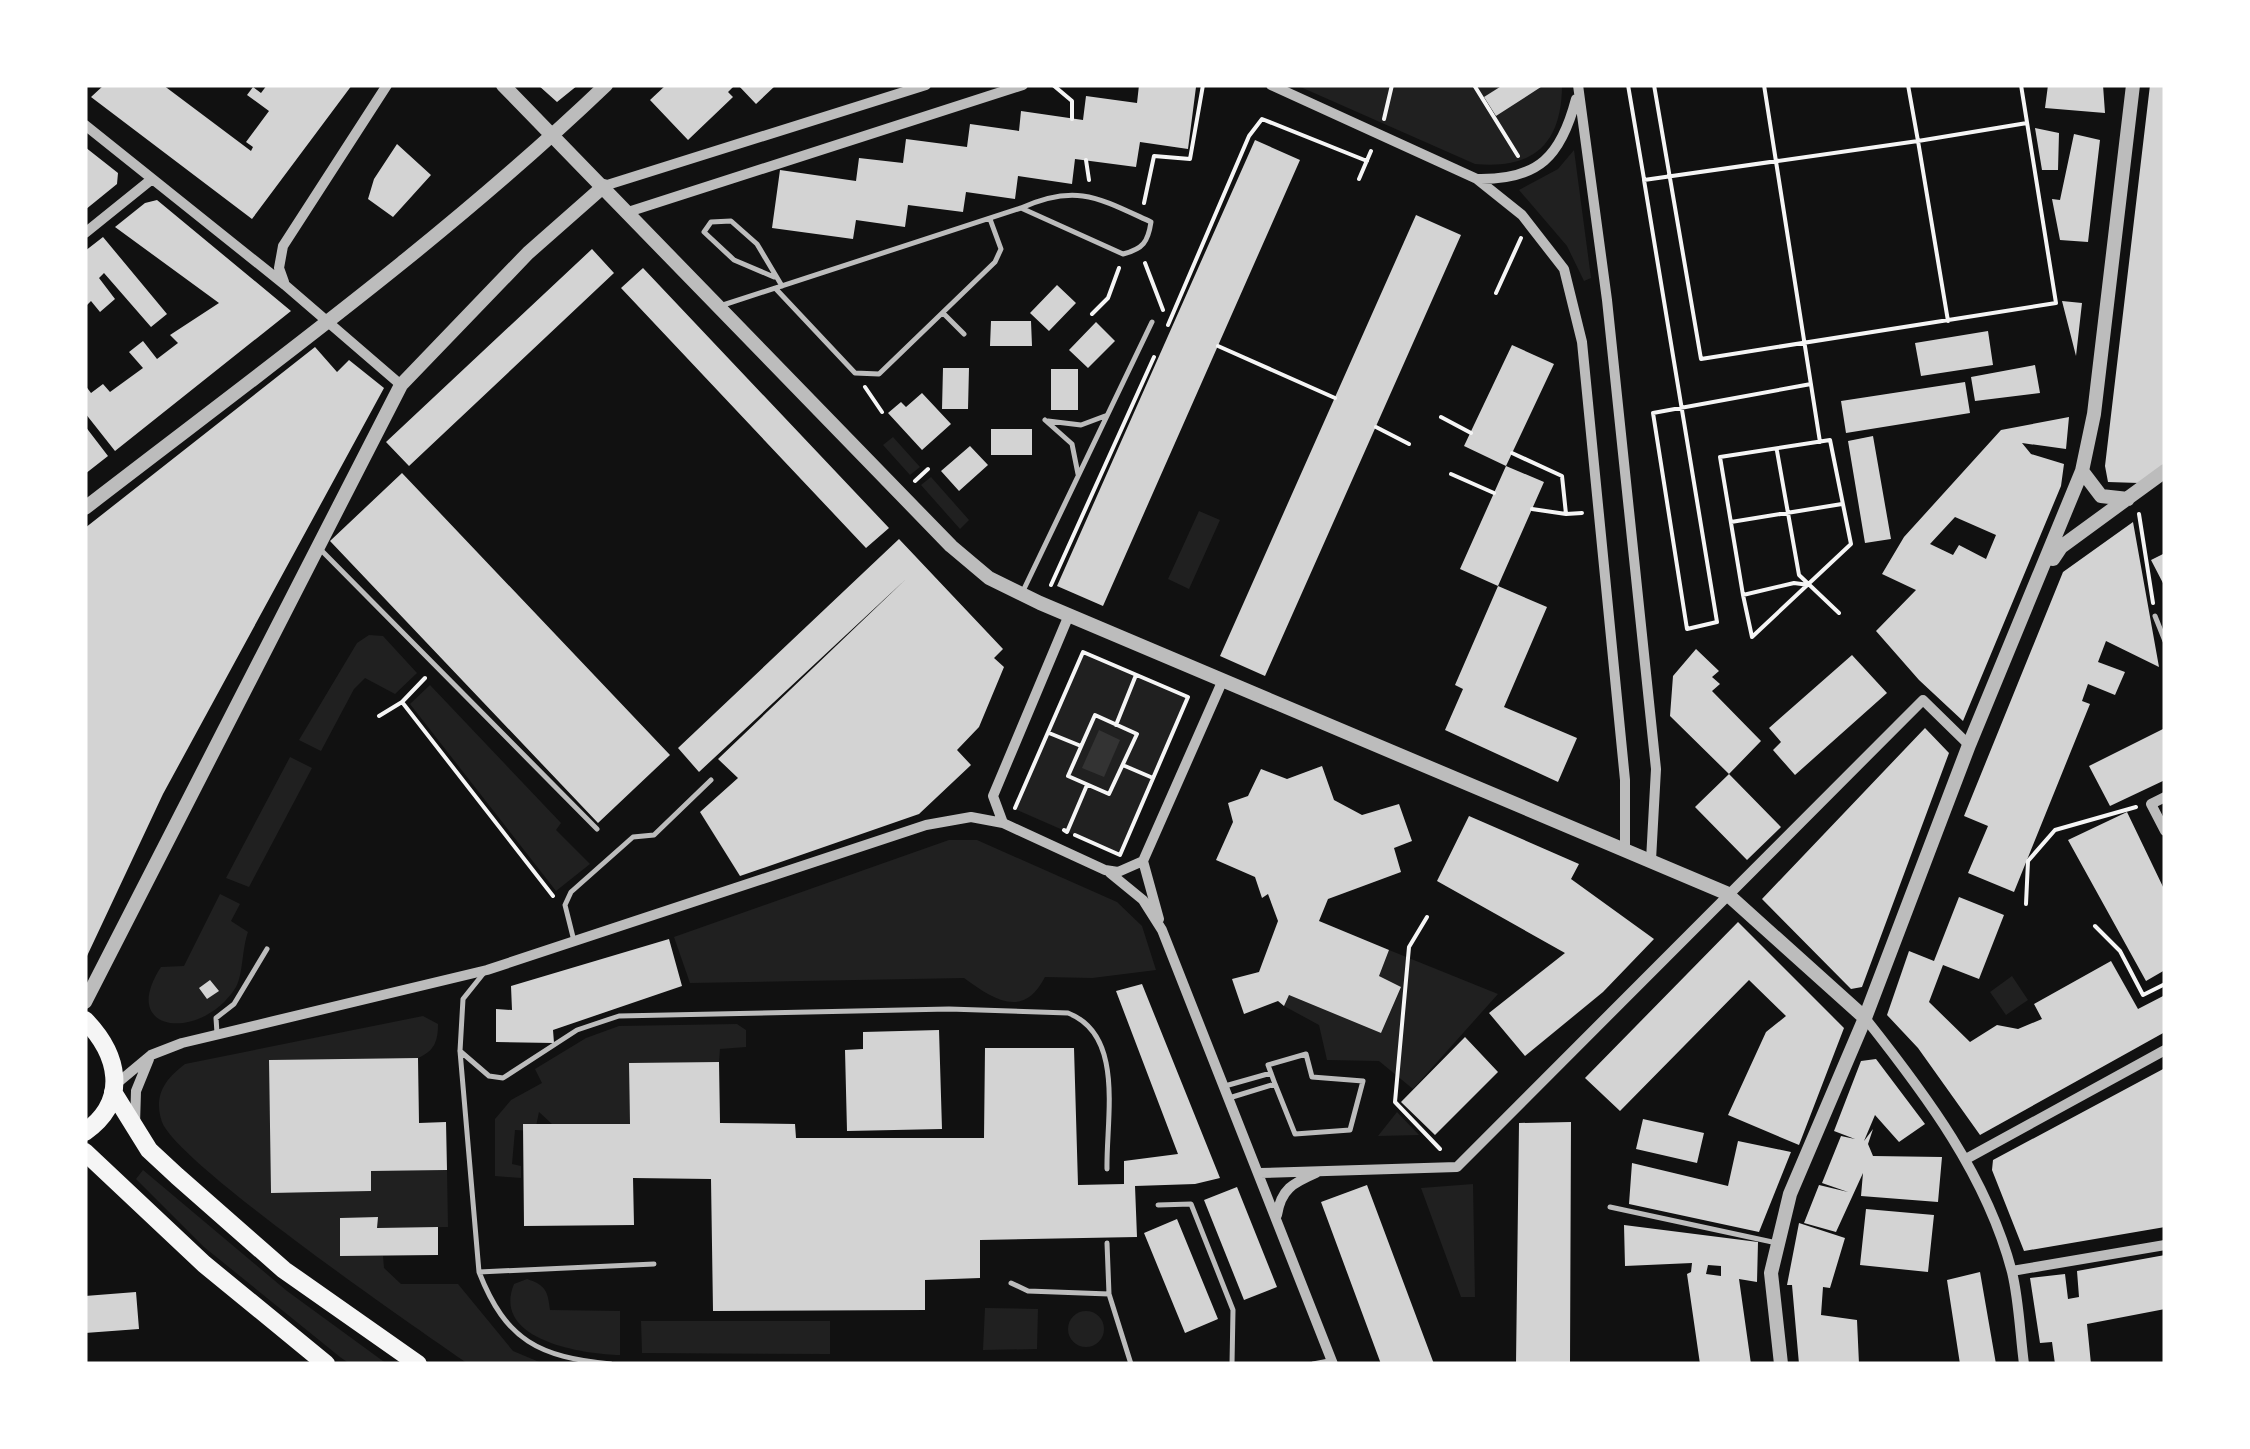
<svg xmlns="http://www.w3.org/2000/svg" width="2250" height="1449" viewBox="0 0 2250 1449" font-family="'PT Sans Narrow',sans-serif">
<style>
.green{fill:#202020}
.water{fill:#333}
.building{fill:#d3d3d3;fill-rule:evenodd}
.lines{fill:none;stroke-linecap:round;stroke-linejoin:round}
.path{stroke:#f5f5f5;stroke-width:4}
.service{stroke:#bcbcbc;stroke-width:5}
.minor{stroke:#bcbcbc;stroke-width:10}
.tertiary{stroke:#bcbcbc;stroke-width:14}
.primary{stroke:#f5f5f5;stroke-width:18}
</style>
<rect width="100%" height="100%" fill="#111"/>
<!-- green -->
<path class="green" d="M1296,85H1503L1484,98L1496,116L1544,85H1562C1562,143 1534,170 1475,164Z
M1574,150L1591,278L1584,281L1567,246L1519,190L1558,169Z
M893,437L920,467L910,475L883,445Z
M931,477L969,520L960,529L921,485Z
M1199,511L1220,520L1189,589L1168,579Z
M369,635L383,636L417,673L395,694L365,678L354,689L321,751L299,740L357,643Z
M1083,652L1188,697L1120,855L1015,809Z
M430,685L561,823L556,830L590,864L556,891L410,704Z
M290,757L312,768L249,887L226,878Z
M949,840H977L1117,902L1142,926L1156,970L1092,978L1045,977C1023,1020 993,999 964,978L690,983L674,937Z
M220,894L240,904L231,921L248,932C242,948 243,975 236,987C202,1042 117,1034 161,967L184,966Z
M1389,950L1498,994L1413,1089L1379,1061L1327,1060L1319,1025L1284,1006L1289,995L1381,1033L1401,988L1379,976Z
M2012,976L2028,1000L2006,1015L1990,992Z
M423,1016L438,1024C438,1042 434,1051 418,1058L269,1060L271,1193L371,1191V1171L447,1170L448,1227L377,1228V1217L341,1218V1256H383L384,1268L401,1284H458L513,1351L544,1364H468L461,1359C412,1325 177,1163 162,1122C153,1096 165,1079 185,1064Z
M737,1024L746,1030V1047L720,1049L719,1062L629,1064L630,1124H552L539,1112L535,1131L515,1130L512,1164L521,1166V1178L495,1176V1119L511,1100L542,1083L535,1069L586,1038L619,1026Z
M1397,1112L1419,1135L1378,1136Z
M143,1170L287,1291L387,1364H350L340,1357L204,1247L136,1179Z
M1473,1184L1475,1297H1461L1421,1188Z
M527,1279C546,1285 548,1292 550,1310L620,1311V1355C582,1354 491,1340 514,1284Z
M985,1308L1038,1309L1037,1349L983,1350Z
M1068 1329a18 18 0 1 1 36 0a18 18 0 1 1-36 0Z
M641,1321H830V1354L642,1353Z"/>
<!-- water -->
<path class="water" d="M1099,730L1120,740L1104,777L1082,768Z"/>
<!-- building -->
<path class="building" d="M104,85H163L251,151L253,147L246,142L269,111L247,95L253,87L261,93L267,85H352L252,219L91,97Z
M538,85H578L557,102Z
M666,85H735L728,92L733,97L688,140L650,100Z
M738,85H776L756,104Z
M1139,85L1196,87L1188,149L1140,142L1136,167L1075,159L1072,184L1018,176L1015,199L966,192L963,212L908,205L905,227L856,220L853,239L772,228L780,170L856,181L859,158L903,163L906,139L967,147L970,124L1019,131L1021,111L1083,120L1086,96L1137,103Z
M1503,85H1544L1496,116L1484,97Z
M2048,85H2103L2105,113L2045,108Z
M2150,85H2165V464L2139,483L2108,482L2105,466Z
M2035,128L2059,133L2058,170H2042Z
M2074,134L2100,140L2088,242L2060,240L2052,199L2060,200Z
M1255,140L1300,160L1103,606L1057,586Z
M397,144L431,175L393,217L368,199L374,179Z
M85,147L118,173L117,184L85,210Z
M157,200L291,311L115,451L85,413V385L91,393L103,384L110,392L143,368L129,352L143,341L157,359L178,343L170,335L219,303L115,227L145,203Z
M1416,215L1461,235L1265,676L1220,656Z
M103,237L167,314L151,327L104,273L99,278L115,299L100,312L91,301L85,307V251Z
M592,249L614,273L409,466L386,442Z
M643,268L889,528L866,548L621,288Z
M1057,285L1076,303L1049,331L1030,313Z
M2062,301L2082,303L2076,356Z
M991,321H1031L1032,346H990Z
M1096,322L1115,341L1088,368L1069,350Z
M1988,331L1993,365L1921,376L1915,343Z
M1512,345L1554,364L1506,466L1464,446Z
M315,347L337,372L349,360L384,388L163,794L87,956L85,528Z
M2035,365L2040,393L1975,401L1971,377Z
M943,368H969L968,409H942Z
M1051,369H1078V410H1051Z
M1965,382L1970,413L1846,433L1841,401Z
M922,393L951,424L922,450L888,413L901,402L906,407Z
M2069,417L2066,449L2022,443L2031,454L2064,464L2061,486L1963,721L1919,680L1876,631L1916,590L1882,574L1904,537L2001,430ZM1955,517L1996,535L1986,559L1959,545L1953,555L1930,544Z
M85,426L108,456L85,474Z
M991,429H1032V455H991Z
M1873,436L1891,539L1865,543L1848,441Z
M970,446L988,465L959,491L941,471Z
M1506,466L1544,482L1498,586L1460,569Z
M402,473L670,755L598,823L330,541Z
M2133,522L2159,667L2106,641L2098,662L2125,672L2115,695L2088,684L2082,701L2090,704L2014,892L1968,873L1988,826L1964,816L2063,572Z
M899,539L1003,649L994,658L1004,667L979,727L957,750L971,765L919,814L740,876L700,812L738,778L718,759L906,579L699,772L678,748Z
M2165,553V587L2151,560Z
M1498,586L1547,607L1504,707L1577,738L1558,782L1445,730L1463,689L1455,685Z
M1696,649L1719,671L1712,677L1720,684L1712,691L1761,741L1729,774L1781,827L1747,860L1695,807L1729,774L1670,716L1673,676Z
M1852,655L1887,693L1795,775L1773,750L1781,742L1769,728Z
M1925,728L1949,753L1862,987L1851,989L1762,899Z
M2163,729L2165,780L2110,806L2089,766Z
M1322,766L1334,800L1362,815L1399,804L1412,841L1394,848L1401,872L1328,899L1319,921L1389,950L1379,976L1401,987L1381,1033L1289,995L1284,1006L1278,1001L1244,1014L1232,979L1259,972L1278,921L1268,894L1262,898L1255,877L1216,860L1233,822L1228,803L1248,796L1261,769L1287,779Z
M2127,812L2165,891V970L2146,981L2068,840Z
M1469,816L1579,864L1571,879L1654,939L1603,992L1525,1056L1489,1013L1565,953L1437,881Z
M1959,897L2004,915L1979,979L1943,965L1929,1002L1970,1042L1997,1025L2018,1029L2042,1019L2034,1004L2111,961L2138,1009L2165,995V1032L1980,1135L1918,1048L1887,1015L1909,951L1934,961Z
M1738,922L1844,1028L1799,1145L1728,1115L1766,1032L1786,1016L1749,980L1620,1111L1585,1078Z
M669,939L682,986L553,1030L554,1043L496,1042V1009L512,1010L511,986Z
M210,980L219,991L207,999L199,988Z
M1142,984L1220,1178L1195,1184L1135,1186L1137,1237L980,1240V1278L925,1280V1310L713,1311L711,1179L633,1178L634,1225L524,1226L523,1124H630L629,1063L719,1062L720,1123L795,1124L796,1138H984L985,1048H1074L1078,1185L1124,1184V1161L1178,1154L1116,991Z
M939,1030L942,1129L847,1131L845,1050L863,1049V1032Z
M1465,1037L1498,1072L1435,1135L1401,1102Z
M418,1058L419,1123L446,1122L447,1170L371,1171V1191L271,1193L269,1060Z
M1876,1059L1925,1124L1899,1142L1875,1115L1864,1141L1873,1129L1868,1144L1873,1156L1942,1157L1938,1202L1861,1196L1863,1173L1836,1232L1804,1223L1819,1185L1848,1192L1822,1183L1841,1136L1855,1139L1834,1131L1861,1061Z
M2165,1068V1227L2024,1251L1992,1170L1993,1160Z
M1643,1119L1704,1133L1697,1163L1636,1149Z
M1571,1122L1570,1364H1516L1519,1123Z
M1738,1141L1791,1152L1759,1232L1629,1204L1632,1163L1728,1186Z
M1367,1185L1434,1364H1381L1321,1202Z
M1237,1187L1277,1287L1244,1300L1204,1200Z
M1866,1209L1934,1215L1928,1272L1860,1265Z
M378,1217L377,1228L438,1227V1255L340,1256V1218Z
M1177,1219L1218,1319L1185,1333L1144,1233Z
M1799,1223L1845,1238L1830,1288L1823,1287L1821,1315L1857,1320L1859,1364H1799L1792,1285H1787Z
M1624,1225L1758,1242L1757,1282L1739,1279L1751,1364H1700L1687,1274L1691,1272L1692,1263L1625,1266ZM1708,1265L1721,1266V1276L1706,1274Z
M2165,1255V1309L2087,1324L2091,1364H2055L2052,1342L2040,1343L2030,1278L2065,1274L2068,1299L2079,1297L2077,1271Z
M1980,1272L1996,1364H1960L1947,1280Z
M136,1292L139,1329L85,1333V1296Z"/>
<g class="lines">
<!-- path -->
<path class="path" d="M1053,85L1072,101V119
M1474,85L1518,156
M1628,85L1644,179
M1654,85L1701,359L2056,303L2021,85
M1764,85L1820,442
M1384,119L1392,85
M1086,160L1089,180
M1359,179L1371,151
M1144,203L1154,156L1190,159L1203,85
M1145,263L1163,310
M1496,293L1521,238
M1092,314L1108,298L1119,268
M1948,321L1918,141L2027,123
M1168,325L1249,136L1262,119L1367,161
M1218,346L1335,398
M1811,384L1653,413L1687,629L1717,622L1644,180L1918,141L1908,85
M865,387L882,412
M1441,417L1471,433
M1376,427L1409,444
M1777,451L1799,575L1839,613
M1512,453L1562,476L1566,514L1582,513
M1451,474L1494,493
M915,481L928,469
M1532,509L1566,514
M2139,514L2153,603
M1731,522L1842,504
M1051,585L1154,357
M1743,595L1752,637L1851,544L1830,440L1720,457L1743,595L1794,583L1809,585
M402,702L553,896
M1095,715L1137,734L1109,794L1068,776Z
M379,716L402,702L425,678
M1116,725L1136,675
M1049,733L1081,746
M1125,766L1153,778
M1015,808L1083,652L1188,697L1120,855L1075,835
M1064,830L1067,832L1087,785
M2026,904L2028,861L2055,830L2136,807
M1427,917L1409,947L1395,1102L1440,1149
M2095,926L2120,951L2143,995L2165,984"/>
<!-- service -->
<path class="service" d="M774,277L734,260L704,232L711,222L731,221L757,244L782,286
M776,289L855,373L879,374L995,262L1001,249L990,219
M723,305L1021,208C1076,183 1099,198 1151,222C1148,242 1143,249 1123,254L1021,208
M943,313L964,334
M1045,420L1072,444L1078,474
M1048,421L1081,425L1105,416
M321,550L597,829
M1023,591L1152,322
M2155,616L2165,641
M574,941L565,905L571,892L633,837L654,835L711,780
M483,974L463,999L460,1051L479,1272C506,1341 539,1357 611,1364
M217,1033L216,1018L234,1004L267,949
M460,1051L489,1076L503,1078L577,1030L619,1016L949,1009L1068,1013C1125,1035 1106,1118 1107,1169
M1225,1086L1271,1073
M1229,1098L1275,1084L1295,1134L1350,1130L1363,1081L1312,1077L1306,1054L1268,1065L1275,1084
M1158,1205L1191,1204L1233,1310L1232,1364
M1610,1207L1777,1243
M1107,1243L1109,1294L1131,1364
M479,1272L654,1264
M1011,1283L1028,1291L1109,1294
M1313,1364L1329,1361"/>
<!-- minor -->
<path class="minor" d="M1271,85L1477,179L1522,215L1564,269L1582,342L1625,780V851
M1578,85L1607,300L1656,769L1651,860
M85,125L285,285L401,385
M1478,179C1539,180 1561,156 1576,99
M604,186L926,85
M628,212L1023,85
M85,233L152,179
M284,282L279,268L283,246L387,85
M1069,615L993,796L1003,823L1105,870L1118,872L1143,861L1222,682
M2165,797L2151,804L2165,831
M1143,861L1159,919
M1110,873L1143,900L1162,930L1333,1364
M1865,1018C1926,1095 1987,1176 2012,1272C2019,1301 2020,1334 2024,1364
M115,1085L151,1055L182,1043L487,970L926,825L971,817L1003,823
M135,1124L136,1091L149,1059
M1966,1159L2165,1050
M1260,1173L1457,1167L1923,700L1969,745
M1277,1215C1281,1189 1293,1183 1316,1173
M2012,1271L2165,1245"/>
<!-- tertiary -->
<path class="tertiary" d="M503,85L951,546L989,578L1040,603L1726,893L1865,1018
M2082,471L2101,496L2128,499
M85,508C261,372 445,239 606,85
M2053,559L2061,547L2165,471
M85,1002L401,385L528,253L604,186
M1781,1364L1771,1273L1790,1194L1865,1018L1969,745L2082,471L2094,414L2133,85"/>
<!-- primary -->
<path class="primary" d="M85,1020C118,1054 130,1100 85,1132
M113,1092L149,1150L177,1176L284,1270L418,1364
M85,1152L204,1264L326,1364"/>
</g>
<!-- border -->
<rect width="2250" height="1449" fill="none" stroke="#ffffff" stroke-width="175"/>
</svg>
